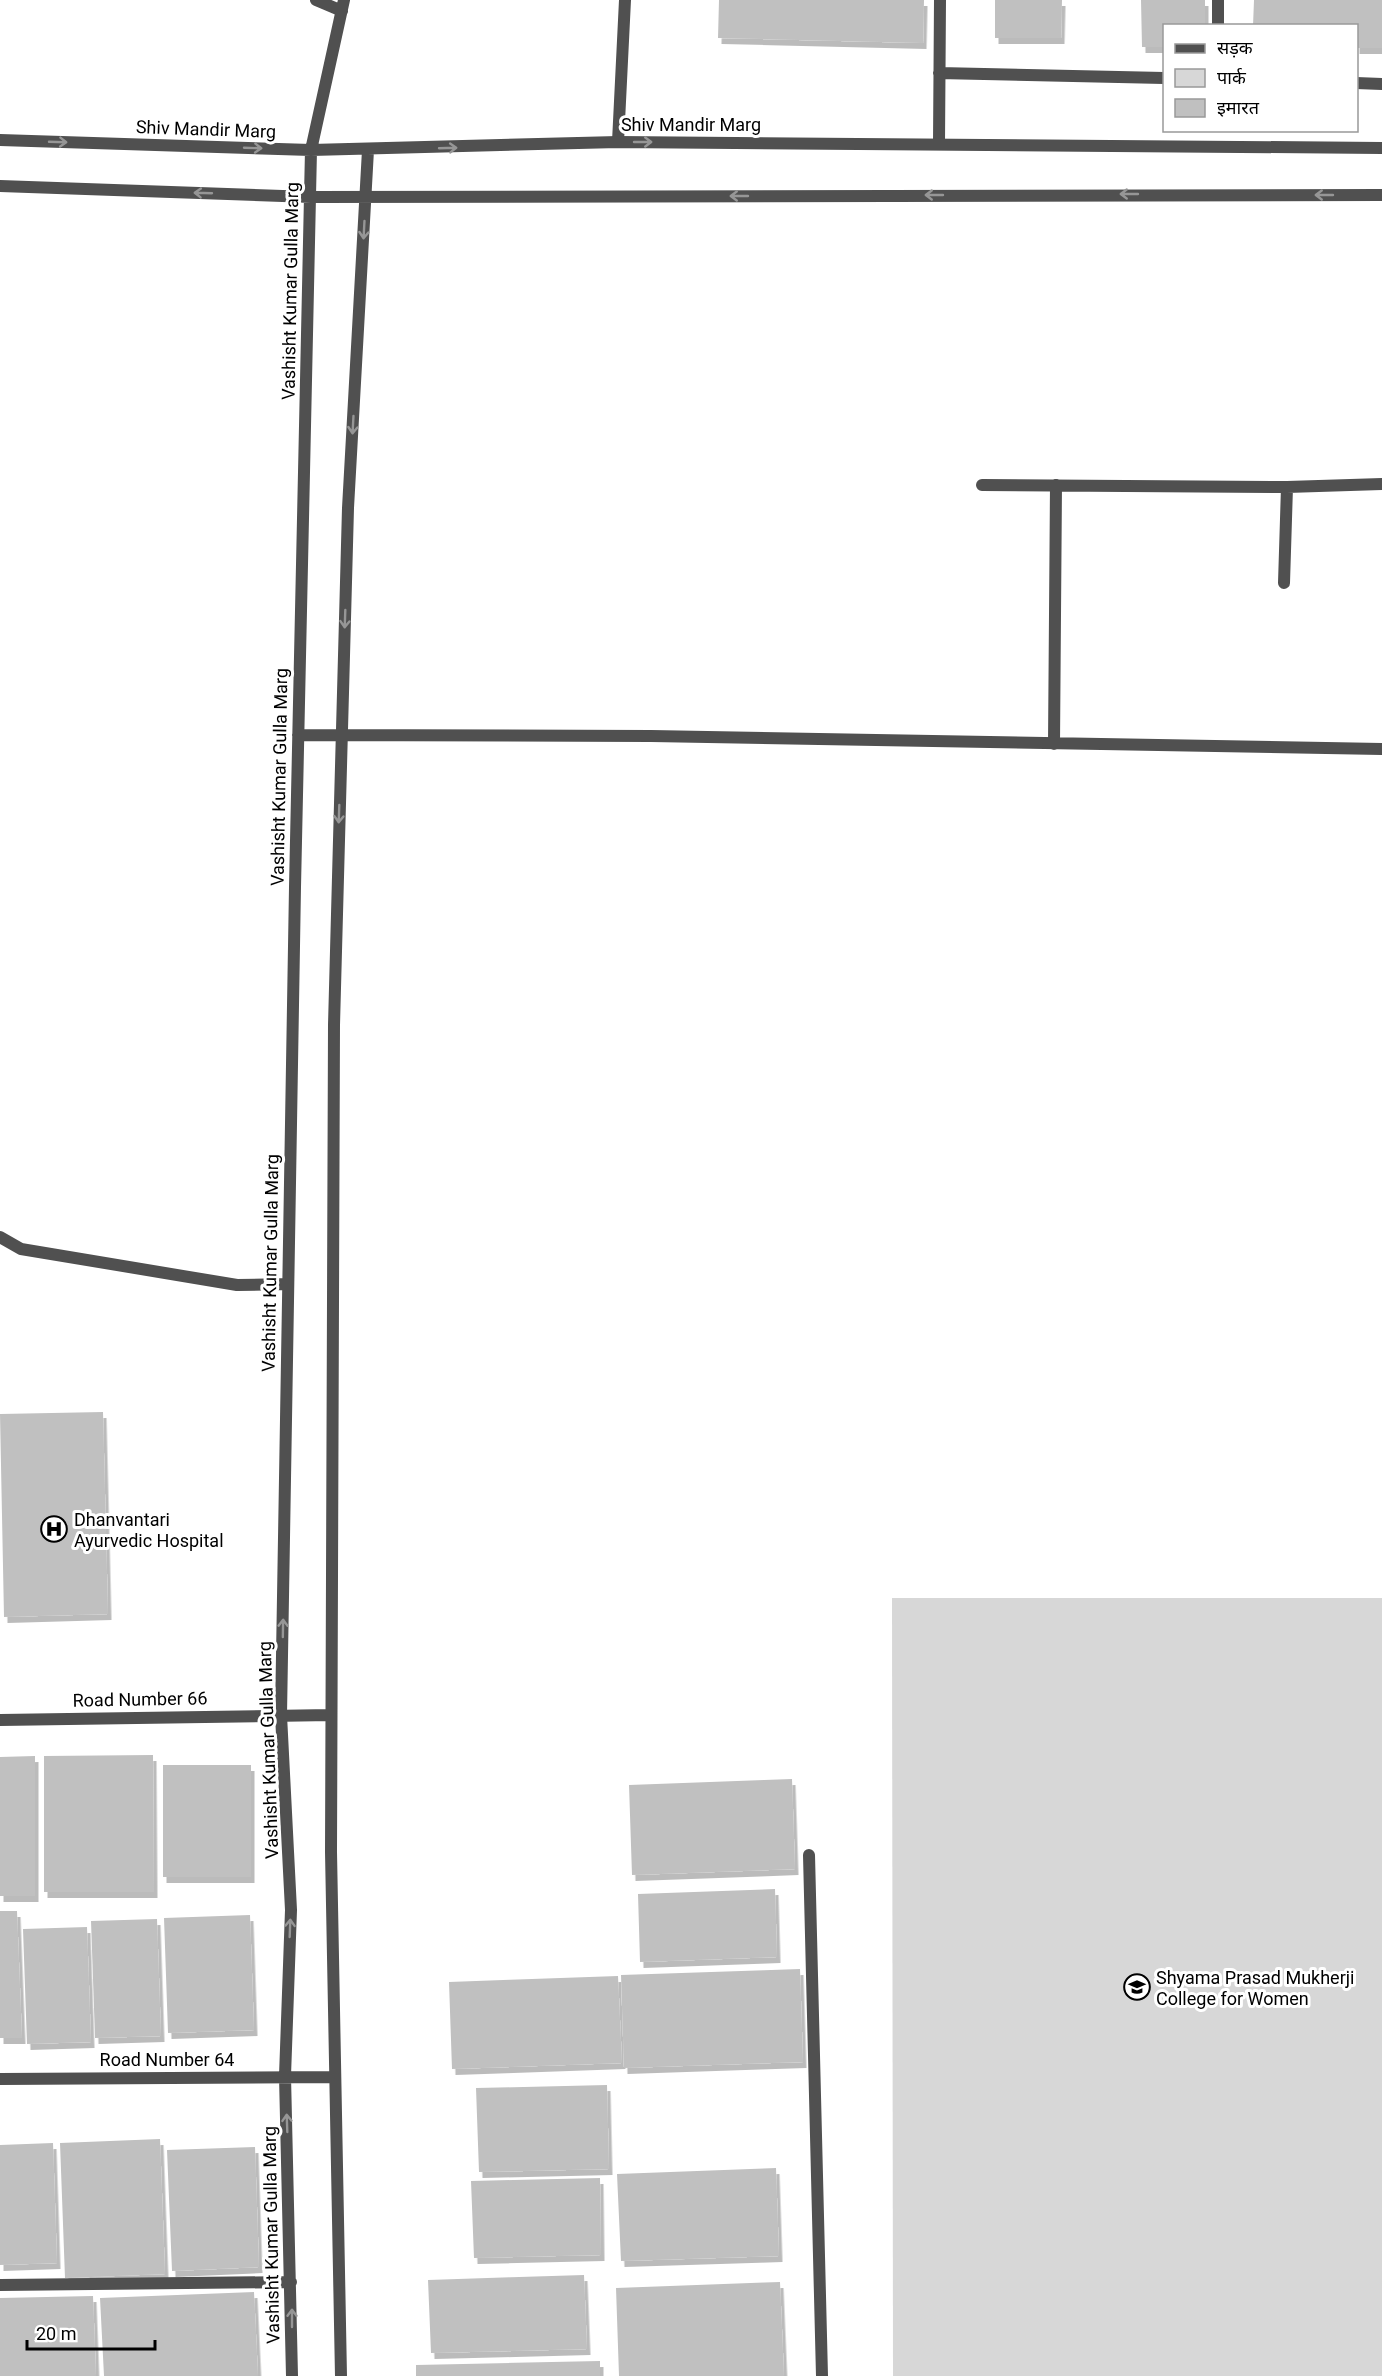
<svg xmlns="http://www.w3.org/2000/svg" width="1382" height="2376" viewBox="0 0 1382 2376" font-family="Roboto,'Noto Sans Devanagari',sans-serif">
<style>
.green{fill:#d7d7d7}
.building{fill:#c0c0c0;filter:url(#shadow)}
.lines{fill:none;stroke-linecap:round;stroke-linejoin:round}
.lane{stroke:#505050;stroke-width:12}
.street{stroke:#505050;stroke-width:12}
.oneway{stroke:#969696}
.labels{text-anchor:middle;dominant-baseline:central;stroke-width:6;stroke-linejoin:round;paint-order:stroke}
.street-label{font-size:18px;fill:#000;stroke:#fff}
.poi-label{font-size:18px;fill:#000;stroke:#fff;text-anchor:start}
</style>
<defs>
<filter id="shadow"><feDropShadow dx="3.5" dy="6" stdDeviation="0" flood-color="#0004"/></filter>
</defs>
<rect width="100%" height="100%" fill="#fff"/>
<!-- green -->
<path class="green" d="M892,1598H1382V2376H893Z"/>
<!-- building -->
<path class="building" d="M719,0H924L923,43L718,38Z
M995,0H1062L1061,38H995Z
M1141,0H1205V26H1164V47H1142Z
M1254,0H1382V48H1356V26H1253Z
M103,1412L108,1614L4,1617L0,1414Z
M153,1755L154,1892H44V1756Z
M35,1756V1896H0V1757Z
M163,1765H251V1877H163Z
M792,1779L795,1869L632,1875L629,1785Z
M775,1889L777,1957L640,1962L638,1894Z
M0,1911H17L22,2038H0Z
M250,1915L254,2030L168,2033L164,1918Z
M157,1919L161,2036L95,2038L91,1921Z
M87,1927L91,2042L27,2044L23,1929Z
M800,1969L803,2062L624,2068L621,1975Z
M618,1976L622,2063L452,2069L449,1982Z
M607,2085L609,2169L479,2172L476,2088Z
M160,2139L165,2274L65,2278L60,2143Z
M53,2143L57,2263L0,2265V2145Z
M255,2147L259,2267L172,2271L167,2150Z
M776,2168L779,2256L621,2261L617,2174Z
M600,2178L601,2255L474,2258L471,2181Z
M584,2275L587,2349L431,2353L428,2280Z
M780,2282L784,2376H619L616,2288Z
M254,2292L258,2376H104L100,2298Z
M93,2296L96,2376H0V2298Z
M600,2361V2376H416V2365Z"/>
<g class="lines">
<!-- lane -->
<path class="lane" d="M1218,0V26
M939,73L1164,78
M1356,83L1382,84
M618,142L625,0
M939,143L940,0"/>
<!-- street -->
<path class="street" d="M316,0L342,11
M0,140L311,150L618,142L1382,148
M0,186L311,197L1382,195
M982,485L1287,487L1382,484
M1284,583L1287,487
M298,735L651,736L1382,749
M1054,744L1056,485
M0,1237L21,1249L237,1285L288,1284
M0,1720L331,1715
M809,1855L822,2376
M0,2079L335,2077
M0,2285L291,2282
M292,2376L285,2076L291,1910L281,1715L295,887L311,150L344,0
M341,2376L331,1852L334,1025L348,508L368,150"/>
</g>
<!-- one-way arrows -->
<defs><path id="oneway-shaft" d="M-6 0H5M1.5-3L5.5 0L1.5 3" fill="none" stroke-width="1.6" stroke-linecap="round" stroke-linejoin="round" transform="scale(1.5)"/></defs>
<g class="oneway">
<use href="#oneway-shaft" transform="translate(58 142) rotate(2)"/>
<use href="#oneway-shaft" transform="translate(643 142)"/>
<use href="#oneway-shaft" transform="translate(253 148) rotate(2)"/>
<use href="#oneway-shaft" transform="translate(448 148) rotate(-2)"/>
<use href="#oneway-shaft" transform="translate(203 193) rotate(-178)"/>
<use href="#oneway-shaft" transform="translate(1129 194) rotate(-180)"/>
<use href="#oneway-shaft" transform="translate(934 195) rotate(180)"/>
<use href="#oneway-shaft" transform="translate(1324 195) rotate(-180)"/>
<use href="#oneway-shaft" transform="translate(739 196) rotate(180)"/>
<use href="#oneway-shaft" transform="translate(364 230) rotate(93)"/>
<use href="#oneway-shaft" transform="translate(353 425) rotate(93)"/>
<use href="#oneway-shaft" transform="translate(345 619) rotate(92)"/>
<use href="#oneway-shaft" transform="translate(339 814) rotate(92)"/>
<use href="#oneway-shaft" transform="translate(283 1628) rotate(-89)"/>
<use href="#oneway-shaft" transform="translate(290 1928) rotate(-88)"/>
<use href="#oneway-shaft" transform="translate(287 2123) rotate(-92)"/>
<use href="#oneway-shaft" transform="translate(292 2318) rotate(-90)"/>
</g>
<!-- icons -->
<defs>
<g id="hospital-ring" transform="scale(1.35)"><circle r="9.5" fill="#fff" stroke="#000" stroke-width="1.5"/><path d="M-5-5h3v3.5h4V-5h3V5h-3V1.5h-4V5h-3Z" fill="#000"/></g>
<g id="university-ring" transform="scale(1.35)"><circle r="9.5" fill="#fff" stroke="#000" stroke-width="1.5"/><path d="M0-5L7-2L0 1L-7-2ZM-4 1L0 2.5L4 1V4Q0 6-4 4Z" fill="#000"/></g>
</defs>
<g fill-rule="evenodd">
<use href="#hospital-ring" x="54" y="1529"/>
<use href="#university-ring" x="1137" y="1987"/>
</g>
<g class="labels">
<!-- street labels -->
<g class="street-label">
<text x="691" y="124">Shiv Mandir Marg</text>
<text transform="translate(206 129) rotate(2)">Shiv Mandir Marg</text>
<text transform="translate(290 291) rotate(-89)">Vashisht Kumar Gulla Marg</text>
<text transform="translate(279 777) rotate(-89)">Vashisht Kumar Gulla Marg</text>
<text transform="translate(270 1263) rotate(-89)">Vashisht Kumar Gulla Marg</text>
<text transform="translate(140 1699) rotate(-1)">Road Number 66</text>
<text transform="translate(268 1750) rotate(-92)">Vashisht Kumar Gulla Marg</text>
<text x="167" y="2059">Road Number 64</text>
<text transform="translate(271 2235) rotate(-91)">Vashisht Kumar Gulla Marg</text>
</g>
<!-- poi labels -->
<g class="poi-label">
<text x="74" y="1519">Dhanvantari<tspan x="74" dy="21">Ayurvedic Hospital</tspan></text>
<text x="1156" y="1977">Shyama Prasad Mukherji<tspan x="1156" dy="21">College for Women</tspan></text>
</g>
</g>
<!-- legend -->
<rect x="1163" y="24" width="195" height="108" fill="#ffffff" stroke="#999999" stroke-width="1.5"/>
<rect x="1175" y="44" width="30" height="9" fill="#505050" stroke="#999999" stroke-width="1.5"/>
<text x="1217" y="54" font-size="18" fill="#000000">सड़क</text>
<rect x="1175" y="69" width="30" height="18" fill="#d7d7d7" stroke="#999999" stroke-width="1.5"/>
<text x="1217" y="84" font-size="18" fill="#000000">पार्क</text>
<rect x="1175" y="99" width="30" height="18" fill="#c0c0c0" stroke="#999999" stroke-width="1.5"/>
<text x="1217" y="114" font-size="18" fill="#000000">इमारत</text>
<!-- scale -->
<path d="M27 2340v9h128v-9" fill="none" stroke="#000000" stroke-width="3"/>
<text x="36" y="2340" font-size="18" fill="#000000" stroke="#ffffff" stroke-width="4.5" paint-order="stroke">20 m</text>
</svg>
